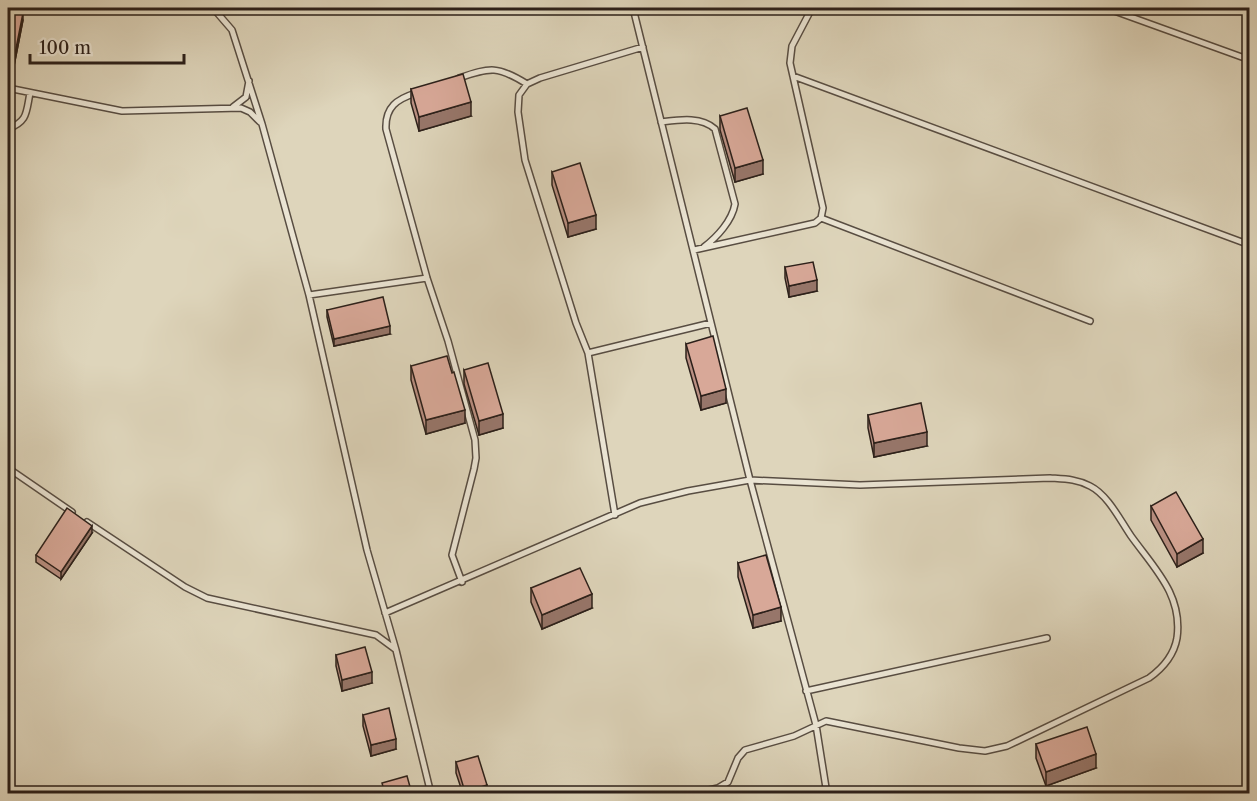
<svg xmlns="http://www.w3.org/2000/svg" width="1257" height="801" viewBox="0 0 1257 801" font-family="'Libre Caslon Text',serif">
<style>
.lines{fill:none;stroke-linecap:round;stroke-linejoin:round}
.lane-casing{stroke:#584d42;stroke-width:8}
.lane{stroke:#eae4d3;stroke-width:5}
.wall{fill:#ba9083;stroke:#2c201a;stroke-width:1.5}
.shaded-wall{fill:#97766a;stroke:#2c201a;stroke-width:1.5}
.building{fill:#d8a898;stroke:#2c201a;stroke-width:1.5}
</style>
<rect width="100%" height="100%" fill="#ded5bb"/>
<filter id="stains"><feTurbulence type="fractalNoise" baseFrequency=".00333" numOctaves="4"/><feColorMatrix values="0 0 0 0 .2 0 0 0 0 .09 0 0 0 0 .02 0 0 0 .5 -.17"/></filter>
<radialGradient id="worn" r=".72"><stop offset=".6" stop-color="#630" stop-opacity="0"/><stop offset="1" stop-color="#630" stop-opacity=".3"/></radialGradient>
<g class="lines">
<!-- lane casing -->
<g class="lane-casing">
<path id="lane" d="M213,8L232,30L262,124L309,295L367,550L396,650L431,794
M633,8L750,480L816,725L827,794
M1106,8L1250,60
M793,76L1250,245
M459,78C491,67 498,66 527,84
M8,88L122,111L241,108L250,112L260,122
M416,93C397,99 385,107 386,129L427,278L448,341L475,440L476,458L474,469L452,555L462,582
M233,107L246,97L249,81
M661,122C678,120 701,116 715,129L735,204C732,221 717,237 704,247
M8,129C28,121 26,113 30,93
M821,218L1090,321
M694,250L815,223L821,218L823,208L790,63L792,46L812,8
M309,295L427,278
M588,353L711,323
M8,468L72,512
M615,515L588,353L576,323L525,160L518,112L519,95L527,84L540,78L643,47
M87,522L185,587L207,598L376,635L395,649
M385,613L640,503L688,491L750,480L860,485L1050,478C1064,479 1077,479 1090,486C1108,495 1120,520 1131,536C1154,568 1183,595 1177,638C1174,655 1163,668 1149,678L1007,746L985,751L959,748L826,721L794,736L745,750L738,758L728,782L718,788L691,794
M806,691L1047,638
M8,785L17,794"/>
</g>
<!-- lane -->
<use href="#lane" class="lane"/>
</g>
<!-- wall -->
<path class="wall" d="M8,9L23,20L12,76H8Z
M411,89L471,116L419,131L411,103Z
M720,116L763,174L735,182L720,130Z
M552,172L596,229L568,237L552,185Z
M785,267L817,291L789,297L785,278Z
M327,310L390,334L334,346L327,317Z
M686,344L726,403L701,410L686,358Z
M411,366L465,423L426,434L411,380Z
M464,370L503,428L479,435L464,384Z
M868,415L927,446L874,457L868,428Z
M1151,506L1203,553L1177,567L1151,520Z
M92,533L61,579L36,562V555Z
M738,563L781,621L753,628L738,577Z
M531,588L592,608L542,629L531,602Z
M336,655L372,683L342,691L336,666Z
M363,715L396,749L371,756L363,726Z
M1036,744L1096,768L1046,786L1036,758Z
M456,762L487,794H463L456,773Z"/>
<!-- shaded-wall -->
<path class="shaded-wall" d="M751,8H772L751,13Z
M23,13V20L12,76V69Z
M471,102V116L419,131V117Z
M763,160V174L735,182V168Z
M596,215V229L568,237V223Z
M817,280V291L789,297V286Z
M390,326V334L334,346V339Z
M726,389V403L701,410V396Z
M465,410V423L426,434V420Z
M503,414V428L479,435V421Z
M927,432V446L874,457V443Z
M92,526V533L61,579V572Z
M1203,539V553L1177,567V554Z
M592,594V608L542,629V615Z
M781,607V621L753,628V615Z
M372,672V683L342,691V680Z
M396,739V749L371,756V745Z
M1096,754V768L1046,786V772Z
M487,785V794H465V792Z"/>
<!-- building -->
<path class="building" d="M8,9L23,13L12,69H8Z
M463,74L471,102L419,117L411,89Z
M747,108L763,160L735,168L720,116Z
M580,163L596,215L568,223L552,172Z
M813,262L817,280L789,286L785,267Z
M383,297L390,326L334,339L327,310Z
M713,336L726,389L701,396L686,344Z
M447,356L452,373L454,372L465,410L426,420L411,366Z
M488,363L503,414L479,421L464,370Z
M921,403L927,432L874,443L868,415Z
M1176,492L1203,539L1177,554L1151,506Z
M67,508L92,526L61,572L36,555Z
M766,555L781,607L753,615L738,563Z
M580,568L592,594L542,615L531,588Z
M365,647L372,672L342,680L336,655Z
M389,708L396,739L371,745L363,715Z
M1087,727L1096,754L1046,772L1036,744Z
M478,756L487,785L465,792L456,762Z
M407,776L412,794H385L382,783Z
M732,787L734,794H706Z"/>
<!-- margin -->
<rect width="1257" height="801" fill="none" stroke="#ded5bb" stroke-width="30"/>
<rect x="9" y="9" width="1239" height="783" fill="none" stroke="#2c201a" stroke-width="3"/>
<rect x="15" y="15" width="1227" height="771" fill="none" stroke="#2c201a" stroke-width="1.5"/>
<!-- scale -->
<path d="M30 54v9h154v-9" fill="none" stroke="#2c201a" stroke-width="3"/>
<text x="39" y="54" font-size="18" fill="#2c201a" stroke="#eae4d3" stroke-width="4.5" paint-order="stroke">100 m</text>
<rect width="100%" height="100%" filter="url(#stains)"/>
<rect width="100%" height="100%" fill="url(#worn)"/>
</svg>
